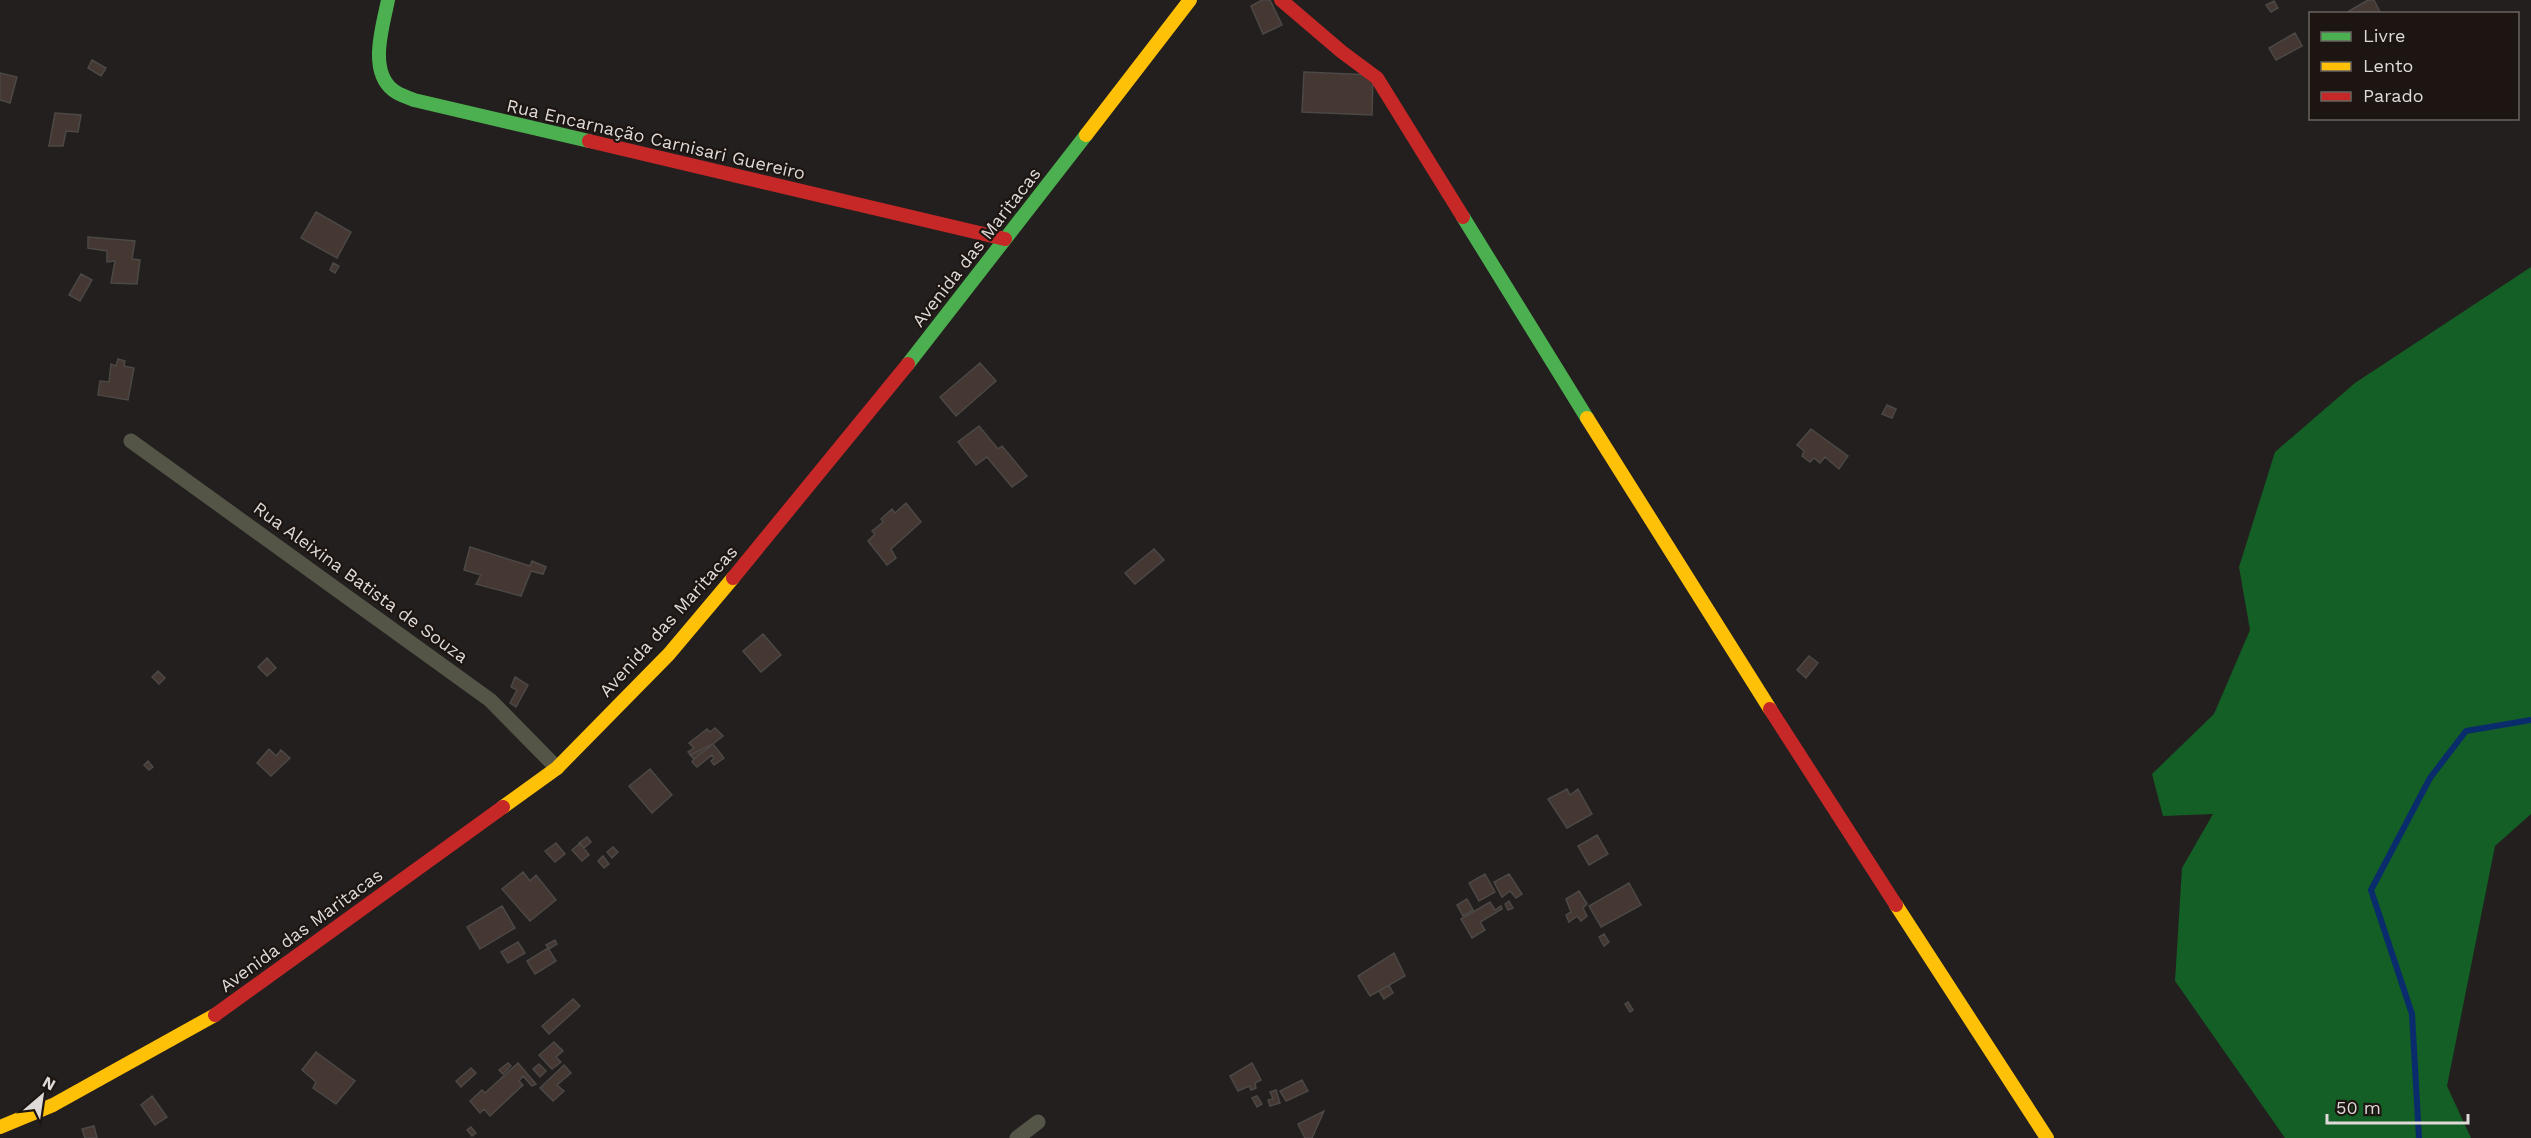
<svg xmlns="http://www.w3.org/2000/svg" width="2531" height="1138" viewBox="0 0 2531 1138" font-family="'Work Sans',sans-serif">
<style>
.forest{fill:#135f25}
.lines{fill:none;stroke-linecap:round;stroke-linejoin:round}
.stream{stroke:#0a2c6c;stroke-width:6}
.building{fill:#453732;stroke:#4b4846;stroke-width:1.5}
.street{stroke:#545547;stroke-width:15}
.fast{stroke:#4caf50;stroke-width:14}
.slow{stroke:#ffc107;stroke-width:14}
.jam{stroke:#c62828;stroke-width:14}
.labels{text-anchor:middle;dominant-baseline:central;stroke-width:4.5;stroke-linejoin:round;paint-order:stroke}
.street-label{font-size:18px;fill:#dfdad8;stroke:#1c1512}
</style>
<rect width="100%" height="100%" fill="#231f1e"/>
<!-- forest -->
<path class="forest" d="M2531,267V814L2495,846L2447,1086L2471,1138H2285L2175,981L2182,868L2213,814L2163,816L2152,774L2214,714L2250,630L2239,567L2275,452L2355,383Z"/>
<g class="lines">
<!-- stream -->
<path class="stream" d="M2419,1138L2412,1014L2371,890L2430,778L2466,731L2531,720"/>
</g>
<!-- building -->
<path class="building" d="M1262,0H1270L1282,25L1263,34L1251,6Z
M2368,0H2374L2380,12L2344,14Z
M2274,1L2278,8L2271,12L2266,5Z
M2295,33L2302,46L2276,60L2269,48Z
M92,60L106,68L101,76L88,68Z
M1304,72L1373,75L1372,115L1302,112Z
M0,73L17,77L10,103L0,100Z
M55,113L81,115L78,132L66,131L63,146H49Z
M316,212L351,232L337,258L301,238Z
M88,237L135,241L132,259L140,260L137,284L111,283L115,261L107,262V251L88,248Z
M333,263L339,266L335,273L330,270Z
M81,274L92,280L80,301L69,295Z
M118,359L125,361L124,366L134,368L128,400L98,395L100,381L109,382L111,364L116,366Z
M980,363L996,381L956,416L940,397Z
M1887,405L1896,409L1892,418L1882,414Z
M979,426L998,449L1002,446L1027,476L1012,487L987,457L976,465L958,442Z
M1811,429L1848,456L1839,469L1825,457L1820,463L1814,458L1810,462L1802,456L1804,451L1797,445Z
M906,503L921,522L891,549L896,558L887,565L868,541L875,534L872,531L883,522L881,519L892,509L895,513Z
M470,547L530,566L532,561L546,567L543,574L531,571L521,596L476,584L481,575L464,570Z
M1154,549L1164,560L1135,584L1125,573Z
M763,634L781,655L761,672L743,651Z
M1809,656L1818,663L1806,678L1797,670Z
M267,658L276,668L267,676L258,667Z
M158,671L165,678L159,684L152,677Z
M515,677L528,685L516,707L510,703L517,690L511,687Z
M715,728L723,736L694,759L688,752L694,748L689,743L707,729L710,732Z
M713,744L724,758L714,765L711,761L714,758L712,755L697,767L692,762L694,759L690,755Z
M269,749L276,756L281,750L290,758L271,776L257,763Z
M148,761L153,767L149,770L144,765Z
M650,769L672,795L652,813L629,786Z
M1567,789L1570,795L1578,789L1592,814L1567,828L1548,799Z
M1597,835L1608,854L1589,865L1578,846Z
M587,837L591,842L584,848L579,843Z
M556,843L565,854L555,862L545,851Z
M580,843L589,855L582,861L572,850Z
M613,847L618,852L612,858L607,852Z
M603,856L609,864L604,868L598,861Z
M523,872L530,881L536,875L556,900L530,921L502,889Z
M1485,874L1495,892L1479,901L1469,883Z
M1509,874L1522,894L1516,898L1510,891L1502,897L1494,882Z
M1629,883L1641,905L1601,927L1589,906Z
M1579,891L1587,904L1583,908L1587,916L1581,921L1577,916L1569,922L1566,915L1571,912L1566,899Z
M1467,899L1473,910L1463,916L1457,905Z
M1509,901L1513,908L1508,910L1505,904Z
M1490,902L1495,910L1501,906L1502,909L1480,922L1485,930L1472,938L1461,919Z
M502,906L515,928L480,949L467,927Z
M1604,934L1609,942L1604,946L1599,937Z
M555,940L557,944L549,949L546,945Z
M518,942L525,953L508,963L501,952Z
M548,948L556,961L535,974L527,961Z
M1394,953L1405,976L1370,996L1358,976Z
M1389,985L1393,993L1384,999L1379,991Z
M573,999L580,1006L549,1034L542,1026Z
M1628,1002L1633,1010L1630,1012L1625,1004Z
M554,1042L563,1051L556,1057L561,1062L552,1069L539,1055Z
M316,1052L355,1081L336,1104L313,1088L316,1082L302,1070Z
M508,1063L511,1066L503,1074L499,1070Z
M518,1063L536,1084L532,1086L523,1076L519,1081L523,1085L490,1116L484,1109L480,1113L470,1101L482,1090L485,1093Z
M1252,1063L1261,1080L1255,1083L1256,1088L1251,1090L1249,1086L1238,1091L1230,1076Z
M539,1064L546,1071L540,1077L533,1069Z
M564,1065L571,1073L557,1085L564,1091L553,1101L540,1088Z
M471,1068L476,1073L461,1087L456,1081Z
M1302,1080L1308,1091L1286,1101L1280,1091Z
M1276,1090L1280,1103L1270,1106L1268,1100L1273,1099L1270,1092Z
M152,1096L167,1117L155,1125L141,1105Z
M1257,1096L1262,1104L1257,1107L1252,1098Z
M1324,1111L1312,1138H1305L1298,1124Z
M94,1126L97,1138H85L82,1129Z
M471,1127L476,1133L472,1136L467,1130Z"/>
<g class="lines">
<!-- street -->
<path class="street" d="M131,441L490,700L557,768
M1017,1138L1038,1122"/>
<!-- fast -->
<path class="fast" d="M388,0C383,26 368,70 393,90C399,95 407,97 414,100L589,141
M1463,217L1587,418
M908,364L1086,135"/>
<!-- slow -->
<path class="slow" d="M1086,135L1190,0
M1587,418L1770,709
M503,807L557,768L669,654L733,578
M1896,905L2047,1138
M0,1127L53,1105L215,1015"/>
<!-- jam -->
<path class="jam" d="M1281,0L1342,52L1377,78L1463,217
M589,141L1005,239
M733,578L908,364
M1770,709L1896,905
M215,1015L503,807"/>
</g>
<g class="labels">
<!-- street labels -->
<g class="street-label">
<text transform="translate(656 139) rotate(13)">Rua Encarnação Carnisari Guereiro</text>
<text transform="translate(976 247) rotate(-52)">Avenida das Maritacas</text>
<text transform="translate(361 582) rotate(36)">Rua Aleixina Batista de Souza</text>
<text transform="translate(668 621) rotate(-48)">Avenida das Maritacas</text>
<text transform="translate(301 930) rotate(-36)">Avenida das Maritacas</text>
</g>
</g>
<!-- legend -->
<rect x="2309" y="12" width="210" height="108" fill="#1c1512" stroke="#6a6461" stroke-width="1.5"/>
<rect x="2321" y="32" width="30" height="9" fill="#4caf50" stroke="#6a6461" stroke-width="1.5"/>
<text x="2363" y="42" font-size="18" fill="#dfdad8">Livre</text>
<rect x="2321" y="62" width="30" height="9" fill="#ffc107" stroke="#6a6461" stroke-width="1.5"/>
<text x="2363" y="72" font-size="18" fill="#dfdad8">Lento</text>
<rect x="2321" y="92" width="30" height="9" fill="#c62828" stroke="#6a6461" stroke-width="1.5"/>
<text x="2363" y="102" font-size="18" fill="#dfdad8">Parado</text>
<!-- north arrow -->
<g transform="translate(42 1096) rotate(29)" stroke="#1c1512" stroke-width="4.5" paint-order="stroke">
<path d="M0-4.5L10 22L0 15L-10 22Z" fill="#dfdad8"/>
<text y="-9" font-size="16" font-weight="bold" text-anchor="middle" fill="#dfdad8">N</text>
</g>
<!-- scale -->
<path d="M2327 1114v9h141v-9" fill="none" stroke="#dfdad8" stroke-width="3"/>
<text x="2336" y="1114" font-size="18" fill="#dfdad8" stroke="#1c1512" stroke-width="4.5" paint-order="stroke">50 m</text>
</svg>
